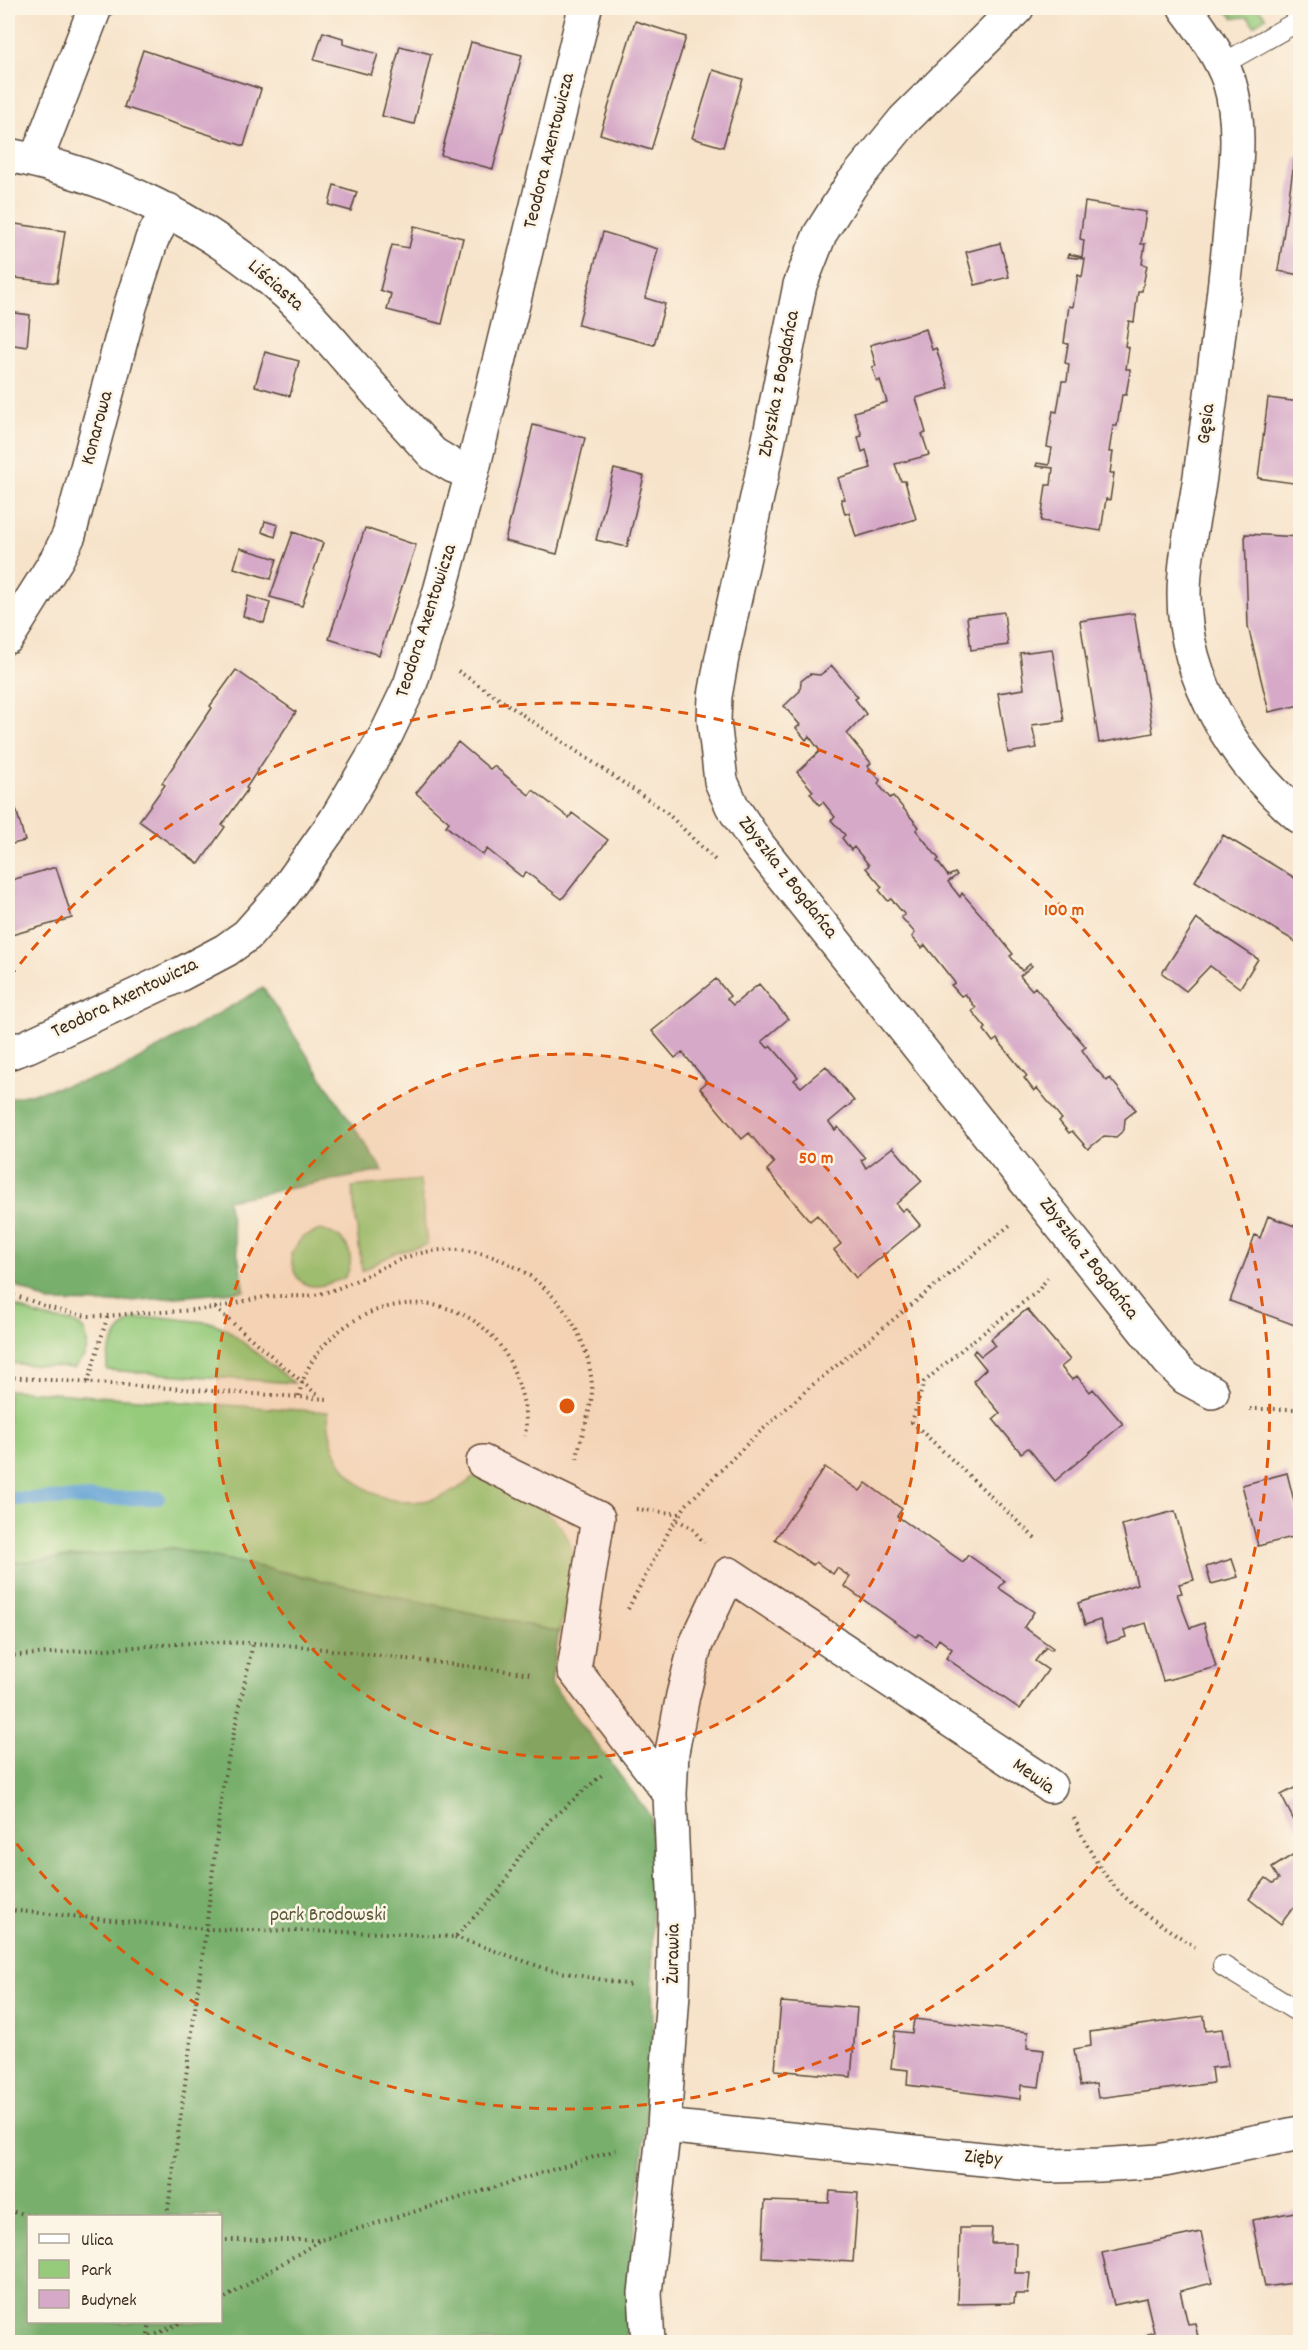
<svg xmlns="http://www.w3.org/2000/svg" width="1308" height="2350" viewBox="0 0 1308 2350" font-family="Dekko,sans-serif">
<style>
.green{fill:#96cb7c;stroke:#687a4d;stroke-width:1.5}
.forest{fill:#78af6c;stroke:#5a6c45;stroke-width:1.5;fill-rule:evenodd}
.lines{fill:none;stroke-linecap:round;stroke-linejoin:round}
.stream{stroke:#62a2d5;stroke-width:14}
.building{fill:#d6a9c8}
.lane-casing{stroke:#574638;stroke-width:22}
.street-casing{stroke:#574638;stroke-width:36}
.path{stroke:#574638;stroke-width:4;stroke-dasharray:1.5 4.5;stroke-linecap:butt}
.lane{stroke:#fff;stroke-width:20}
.street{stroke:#fff;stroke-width:33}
.ring{fill:none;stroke:#df570d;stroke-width:3;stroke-dasharray:10 8}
.labels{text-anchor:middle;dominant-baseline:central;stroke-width:5;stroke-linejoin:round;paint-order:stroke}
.street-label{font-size:20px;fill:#3b2a1e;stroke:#fcf5e5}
.park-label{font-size:20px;fill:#565a3a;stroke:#fcf5e5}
.centre{fill:#df570d;stroke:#fcf5e5;stroke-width:3}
.ring-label{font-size:18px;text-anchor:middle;font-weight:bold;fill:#df570d;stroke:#fcf5e5;stroke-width:5;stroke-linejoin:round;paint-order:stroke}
</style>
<rect width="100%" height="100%" fill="#fcf5e5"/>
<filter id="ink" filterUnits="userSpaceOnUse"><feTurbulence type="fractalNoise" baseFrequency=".0167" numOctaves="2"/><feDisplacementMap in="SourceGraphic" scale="12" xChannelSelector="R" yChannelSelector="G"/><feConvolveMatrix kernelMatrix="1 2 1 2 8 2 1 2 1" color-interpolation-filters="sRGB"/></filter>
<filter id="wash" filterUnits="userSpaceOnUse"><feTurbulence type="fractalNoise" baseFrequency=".008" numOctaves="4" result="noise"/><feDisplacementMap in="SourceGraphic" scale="24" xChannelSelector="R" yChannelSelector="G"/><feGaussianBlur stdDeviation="1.35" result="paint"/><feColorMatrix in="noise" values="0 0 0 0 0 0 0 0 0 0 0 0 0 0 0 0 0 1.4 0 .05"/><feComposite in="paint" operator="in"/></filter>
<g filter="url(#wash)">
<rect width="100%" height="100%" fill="#f7e3ca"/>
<!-- green -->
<path class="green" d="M1223,8H1258L1266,17L1254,25L1248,17L1234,18Z
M420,1180L427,1245L395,1253L362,1271L352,1187Z
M320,1230C338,1233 353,1245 350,1265C349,1269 347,1275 344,1278C341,1280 334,1281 330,1283C305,1292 292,1280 291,1254L302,1237Z
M8,1303C19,1307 30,1313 42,1317C59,1323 84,1316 87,1340C89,1352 82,1360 74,1368L8,1363Z
M161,1317L213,1323L226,1329L294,1383L107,1370C106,1352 117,1324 137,1319C144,1318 153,1318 161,1317Z
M8,1390L328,1412C328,1495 414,1530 475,1476C516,1494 576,1512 573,1568C571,1589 563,1612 559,1632L173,1548L8,1563Z"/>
<!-- forest -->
<path class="forest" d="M263,988L383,1171L227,1200L245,1291L108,1303L49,1302L8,1282V1099L113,1074Z
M173,1548L559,1632L551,1683L651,1817L653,2053L626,2319L628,2342H8V1563ZM28,2216H220V2322H28Z"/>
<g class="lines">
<!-- stream -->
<path class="stream" d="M8,1499L158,1498"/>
</g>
<g id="blocks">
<!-- building -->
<path class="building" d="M635,21L686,37L651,150L600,134Z
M323,32L343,38V44L378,54L371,75L314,60Z
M471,42L522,55L493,169L441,155Z
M400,46L431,54L414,124L382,116Z
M143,50L261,89L244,146L124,107Z
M713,70L743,79L723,147L692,138Z
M1295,156H1300V275L1278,271Z
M334,185L357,192L351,211L329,205Z
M1085,202L1146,212L1141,244H1145L1142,264L1147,265L1142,291H1138L1134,322L1129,321L1125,346L1129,348L1126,369H1130V372L1126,395H1122L1117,426H1113L1109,452H1113L1110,473H1114L1110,500L1106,499L1101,531L1041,521L1046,485H1051L1053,468L1036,466L1037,463L1049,465L1052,448L1047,447L1053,411L1057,412L1062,381H1067L1069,364L1065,363L1068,344L1064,343L1069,306L1073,307L1078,275L1082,277L1085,259L1068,257L1069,254L1082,257L1084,240L1080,239Z
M8,223L65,231L57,283L8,277Z
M414,226L463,238L442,324L387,310L391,294L380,290L392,245L409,248Z
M603,232L658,249L645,298L665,304L654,345L578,325Z
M1000,243L1009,277L975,285L966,252Z
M8,312L30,315L27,347L8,344Z
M926,329L932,350L936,348L949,388L916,398L926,433L922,434L929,455L895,464L901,481H905L916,519L856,537L849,513L845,514L841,499H845L838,478L871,468L866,450L862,452L858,437L862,436L854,412L887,402L880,380L877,382L872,367L876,366L870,345Z
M265,352L299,361L290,396L255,386Z
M1268,398L1300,402V484L1258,478Z
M533,425L585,438L557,554L505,541Z
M614,469L644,476L627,547L596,540Z
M265,521L278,525L275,537L262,532Z
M365,528L416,545L379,655L329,639Z
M293,532L323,543L302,606L270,597Z
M1245,534L1300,537V705L1269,712L1248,626Z
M240,548L277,559L271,579L234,568Z
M248,596L270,603L264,623L243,616Z
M1004,612L1008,645L971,650L967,617Z
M1134,613L1153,733L1099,743L1080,621Z
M1052,649L1064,721L1032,725L1037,748L1008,753L998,693L1024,689L1020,653Z
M832,666L858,697L855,699L866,714L847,734L871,763L868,766L880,780L878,784L890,798L893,796L919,827L916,830L939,859L937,861L948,876L955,873L957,875L948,882L960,897L962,893L989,924L1013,954L1010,956L1022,971L1030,964L1032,966L1020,976L1032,990L1035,987L1086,1047L1082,1050L1094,1067L1107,1081L1110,1078L1136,1110L1125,1119L1124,1130L1116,1137L1104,1136L1088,1149L1072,1131L1069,1133L1059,1121L1062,1119L1037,1088L1034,1091L1024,1078L1027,1076L997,1039L993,1042L984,1030L986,1028L972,1011L976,1008L965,994L961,996L951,985L955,983L925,945L922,948L912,937L915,933L901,917L905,915L891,899L888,901L879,890L882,887L866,868L869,865L854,847L851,850L842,838L845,835L831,820L835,817L823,802L819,805L810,793L813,791L797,772L820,751L809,736L806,740L796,728L800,725L784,706L800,691L801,681L810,674L820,675Z
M236,670L296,712L246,788L248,789L222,825L225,827L199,864L139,821L165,785L162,783L212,708L210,706Z
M458,742L490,769L494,766L529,795L533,790L569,818L572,813L608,840L562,899L526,872L522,877L487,849L483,855L446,826L449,822L416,793Z
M16,809L25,841L8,845V812Z
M1223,835L1300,881V934L1296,942L1195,881Z
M56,867L72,918L8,936V881Z
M1197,919L1258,959L1240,988L1210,966L1186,991L1162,973Z
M716,979L730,996L727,999L733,1005L759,984L788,1019L762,1041L768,1048L771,1046L798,1077L794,1080L801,1087L826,1066L854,1101L829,1122L835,1130L838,1127L865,1158L861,1160L866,1168L893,1147L922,1181L896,1204L902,1211L906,1208L920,1225L856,1278L834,1250L841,1244L817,1215L810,1221L767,1170L774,1163L749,1133L742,1139L700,1088L707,1082L682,1052L675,1058L652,1031Z
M1268,1216L1300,1228V1327L1230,1301L1255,1235L1260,1238Z
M1027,1309L1070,1360L1061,1367L1072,1380L1077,1376L1090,1392L1093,1389L1123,1424L1055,1481L1028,1448L1021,1453L993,1419L1000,1413L973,1381L986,1369L973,1353L975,1350L981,1356L995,1345L991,1339Z
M825,1467L860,1491L866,1483L902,1509L897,1516L963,1562L968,1555L1005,1581L999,1588L1034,1612L1024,1627L1053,1648L1051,1650L1046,1647L1035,1661L1048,1670L1020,1709L946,1658L952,1649L939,1639L935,1645L919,1634L916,1637L844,1586L850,1577L837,1568L833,1574L816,1562L813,1565L775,1539Z
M1287,1473L1300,1525V1535L1258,1546L1242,1485Z
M1175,1511L1194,1580L1179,1584L1182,1593L1177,1594L1190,1628L1204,1623L1216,1667L1163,1681L1146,1623L1124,1630L1126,1637L1107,1643L1100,1620L1085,1625L1078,1603L1137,1584L1122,1525Z
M1232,1559L1238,1577L1211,1584L1206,1567Z
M1300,1785V1832L1281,1795Z
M1300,1850V1905L1292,1909L1281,1924L1249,1899L1266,1878L1273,1883L1279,1879L1272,1868Z
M781,2002L857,2008L851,2077L775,2070Z
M1204,2016L1206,2031L1222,2029L1228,2066L1211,2068L1213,2083L1098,2098L1096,2084L1080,2086L1074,2049L1091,2046L1090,2032Z
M914,2019L1028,2032L1027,2048L1044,2050L1039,2087L1021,2085L1020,2099L907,2085L908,2070L891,2068L895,2031L912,2033Z
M830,2191L858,2193L853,2262L762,2257L765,2201L829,2203Z
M1300,2211V2282L1265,2287L1252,2220Z
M960,2228H992L991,2243H1016L1015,2273H1030L1028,2294H1015L1014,2303L958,2304Z
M1201,2232L1212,2283L1180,2291L1188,2324L1195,2323L1199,2342H1149L1148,2334L1154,2332L1146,2298L1114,2305L1102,2253Z"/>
</g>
</g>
<g filter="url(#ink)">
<use href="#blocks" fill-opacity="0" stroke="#574638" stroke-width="1.5"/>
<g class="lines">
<!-- lane casing -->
<g class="lane-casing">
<path id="lane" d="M1221,65L1300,20
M1223,1966L1300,2013"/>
</g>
<!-- street casing -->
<g class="street-casing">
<path id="street" d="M1017,8L904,120L851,185L820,234L800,285L761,479L722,657L715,696L714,720L721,781L732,806L758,845L1168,1360L1186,1378L1212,1392
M1185,8C1202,30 1219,54 1229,81C1244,128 1234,182 1230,230C1223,310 1212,390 1201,469C1196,511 1184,552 1184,595C1184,681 1236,763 1300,817
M8,155C110,175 208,223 286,293C308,313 328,337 348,360C376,392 404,423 433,454L453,466L472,473
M36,160L95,8
M8,637L57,559L69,535L130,307L152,239L168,210
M8,1053L28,1046L177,976L226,950L247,935L284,893L335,821L386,735L410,685L440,591L472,473L585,8
M483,1462L598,1518L574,1670L670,1794
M664,2126L1051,2166L1099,2165L1159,2161L1300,2133
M648,2342L645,2293L664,2126L673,1993L675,1914L670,1794L672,1752L683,1695L696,1644L729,1574L1050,1786"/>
</g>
<!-- path -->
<path class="path" d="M458,671L665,811L715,860
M8,1294C37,1301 58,1314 90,1316C107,1317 124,1314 140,1313C164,1312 189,1311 213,1308C231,1306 248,1299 266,1297C280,1295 294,1297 307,1296C351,1291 383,1260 426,1252C508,1236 587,1304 592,1386C593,1412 579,1436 577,1461
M215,1308L320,1397
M8,1377L328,1399
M88,1382L108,1315
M299,1396C303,1374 313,1356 329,1340C389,1281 488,1294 516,1377C523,1397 528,1415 525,1436
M1250,1409H1300
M636,1509L680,1514
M677,1520L692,1528L704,1543
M1035,1538L912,1422L924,1382L966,1346L1038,1291L1048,1277
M628,1609L670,1529L686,1505L752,1439L810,1387L1010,1225
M8,1656L205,1642L253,1643L298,1646L532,1674
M1074,1818C1088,1850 1106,1883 1134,1905C1153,1921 1175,1933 1195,1947
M8,1910L206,1929L389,1933L455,1937L499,1891L522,1853L551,1819L603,1774
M455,1937L550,1970L631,1985
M8,2211L36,2216
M167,2216L206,1929L223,1784L253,1643
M220,2240H321L620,2149
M220,2301L321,2240
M147,2341L150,2322
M140,2342L182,2322"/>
<!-- lane -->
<use href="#lane" class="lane"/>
<!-- street -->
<use href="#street" class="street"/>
</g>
</g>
<!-- distance rings -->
<circle cx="567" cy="1406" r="352" fill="#df570d" fill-opacity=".12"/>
<g class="ring">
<circle cx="567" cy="1406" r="352"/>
<path d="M9 978A703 703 0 1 1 9 1834"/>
</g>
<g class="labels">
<!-- street labels -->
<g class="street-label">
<text transform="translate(550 151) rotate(-76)">Teodora Axentowicza</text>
<text transform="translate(275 286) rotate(41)">Liściasta</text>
<text transform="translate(780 384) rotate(-79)">Zbyszka z Bogdańca</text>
<text transform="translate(1207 424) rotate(-83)">Gęsia</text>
<text transform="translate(98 428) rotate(-75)">Konarowa</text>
<text transform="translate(427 621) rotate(-72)">Teodora Axentowicza</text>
<text transform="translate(787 878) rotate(52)">Zbyszka z Bogdańca</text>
<text transform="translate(125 999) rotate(-26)">Teodora Axentowicza</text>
<text transform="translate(1088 1259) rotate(52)">Zbyszka z Bogdańca</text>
<text transform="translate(1033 1777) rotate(36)">Mewia</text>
<text transform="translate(674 1954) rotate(-89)">Żurawia</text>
<text transform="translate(983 2159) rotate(6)">Zięby</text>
</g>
<!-- park labels -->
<g class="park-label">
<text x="328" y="1916">park Brodowski</text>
</g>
</g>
<circle cx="567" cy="1406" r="9" class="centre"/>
<g class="ring-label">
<text x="1064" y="915">100 m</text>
<text x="816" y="1163">50 m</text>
</g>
<!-- margin -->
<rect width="1308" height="2350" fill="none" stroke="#fcf5e5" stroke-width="30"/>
<!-- legend -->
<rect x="27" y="2215" width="195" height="108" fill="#fcf5e5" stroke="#afa495" stroke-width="1.5"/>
<rect x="39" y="2234" width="30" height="9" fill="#ffffff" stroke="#afa495" stroke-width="1.5"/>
<text x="81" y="2245" font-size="18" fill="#3b2a1e">Ulica</text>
<rect x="39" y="2260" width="30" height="18" fill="#96cb7c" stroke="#afa495" stroke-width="1.5"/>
<text x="81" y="2275" font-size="18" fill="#3b2a1e">Park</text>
<rect x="39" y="2290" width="30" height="18" fill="#d6a9c8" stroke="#afa495" stroke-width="1.5"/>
<text x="81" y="2305" font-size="18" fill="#3b2a1e">Budynek</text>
</svg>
